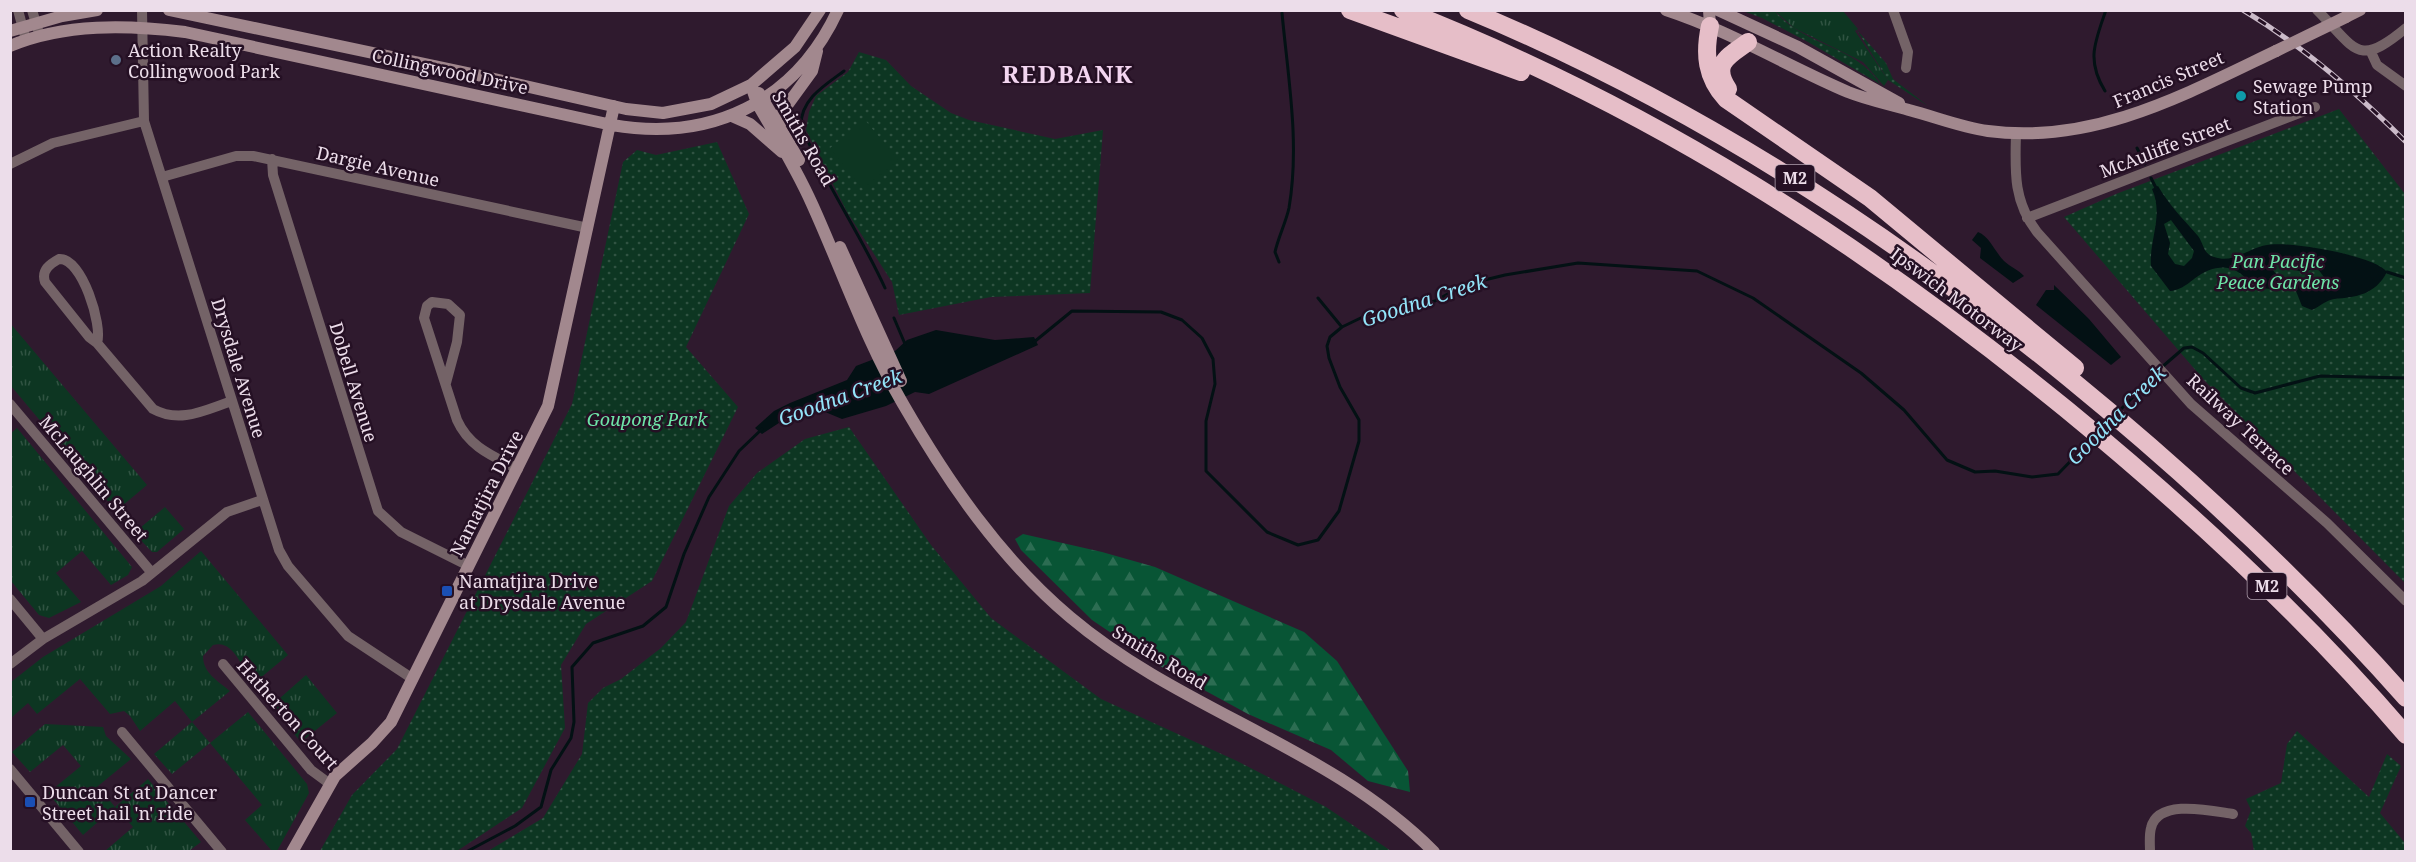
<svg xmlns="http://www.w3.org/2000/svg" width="2416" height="862" viewBox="0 0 2416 862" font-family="'Noto Serif',serif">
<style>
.grass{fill:url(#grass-tufts)}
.forest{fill:url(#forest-firs)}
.park{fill:url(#park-dots)}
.pitch{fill:#0d3622}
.water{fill:#031114;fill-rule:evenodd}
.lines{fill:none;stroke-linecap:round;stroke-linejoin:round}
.stream{stroke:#031114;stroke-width:3}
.street{stroke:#746367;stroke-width:10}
.secondary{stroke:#a2888e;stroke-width:12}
.highway{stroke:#e6bec8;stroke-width:18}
.rail-casing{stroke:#cbbbc9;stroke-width:5}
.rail{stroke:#251024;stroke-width:3;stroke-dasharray:9;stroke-linecap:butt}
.secondary-bridge{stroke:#a2888e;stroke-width:12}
.service-dot{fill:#5c6f8a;stroke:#251024;stroke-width:2}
.culture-dot{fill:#0f9aa8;stroke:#251024;stroke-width:2}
.transit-dot{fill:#1a4fb4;stroke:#251024;stroke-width:2}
.labels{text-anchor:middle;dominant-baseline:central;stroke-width:5;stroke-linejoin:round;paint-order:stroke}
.shield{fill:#251024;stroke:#b0a0af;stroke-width:1.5}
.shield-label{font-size:16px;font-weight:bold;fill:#ecddea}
.poi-label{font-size:18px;fill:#ecddea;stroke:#251024;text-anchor:start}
.street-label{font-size:18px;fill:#ecddea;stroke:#251024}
.park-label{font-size:18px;font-style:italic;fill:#6ee5a8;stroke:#251024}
.water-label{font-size:20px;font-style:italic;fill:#93e4f9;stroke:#251024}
.district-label{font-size:24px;font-weight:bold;letter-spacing:1.5px;fill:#f3d5f0;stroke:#251024}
</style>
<defs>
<pattern id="grass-tufts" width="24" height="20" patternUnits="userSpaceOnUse" patternTransform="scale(1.5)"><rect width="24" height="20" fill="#0d3622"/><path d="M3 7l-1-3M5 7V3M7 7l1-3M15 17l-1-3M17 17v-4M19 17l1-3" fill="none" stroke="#305342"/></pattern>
<pattern id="forest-firs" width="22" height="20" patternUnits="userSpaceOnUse" patternTransform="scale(1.5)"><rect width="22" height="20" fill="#085535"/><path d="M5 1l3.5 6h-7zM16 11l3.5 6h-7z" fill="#2c6d52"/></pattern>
<pattern id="park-dots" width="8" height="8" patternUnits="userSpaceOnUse" patternTransform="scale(1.5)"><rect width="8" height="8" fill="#0d3622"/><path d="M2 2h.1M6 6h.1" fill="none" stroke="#305342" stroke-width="1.8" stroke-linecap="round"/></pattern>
</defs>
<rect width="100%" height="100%" fill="#2f1a2e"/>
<!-- grass -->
<path class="grass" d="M1775,11H1843L1858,29L1855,31L1888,80L1884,86L1863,62L1794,28Z
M10,323L147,485L116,511L11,386Z
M17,428L132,567L128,575L111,585L82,551L56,573L81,602L49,618L39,615L11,581L10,434Z
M165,507L184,529L157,552H152L134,533Z
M201,551L288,655L253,684C242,670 235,639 213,645L203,656C203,673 218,681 230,691L192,722L210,743L248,712L307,784L309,793L277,851H272L245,820L262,805L210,743L172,774L154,754L192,722L175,701L140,731L130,716L124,711L110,714L80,679L37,714L28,703L11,718V682L43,657L161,586Z
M306,675L337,713L301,742L271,706Z
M45,724L103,727L106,736L131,759L98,786L115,807L148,779L201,842L189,851H105L133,827L115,807L83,835L48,793L81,766L63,745L30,772L12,752Z"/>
<!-- forest -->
<path class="forest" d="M1023,534L1102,552L1155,567L1304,632L1337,661L1408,771L1410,792L1368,781L1331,750L1248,714L1160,666L1092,620L1021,550L1015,539Z"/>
<!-- park -->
<path class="park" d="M1743,11H1775C1803,46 1856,45 1880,84L1808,42L1762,18Z
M1857,30L1886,63L1893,79L1928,106L1888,80Z
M859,52L886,60L911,86L951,113L969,120L1055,139L1103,130L1090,293L991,297L899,315L892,282L847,212L806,130L809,112L816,96L848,72Z
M2339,109L2405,194V583L2204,380L2064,217L2116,194Z
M717,142L749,214L686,347L738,407L652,581L586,624L561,665L565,728L522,808L457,851H320L352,795L397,749L572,404L623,162L637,150L656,155Z
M849,427L931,545L991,618L1101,699L1237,761L1326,807L1391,851H488L543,818L582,754L588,703L603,688L621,679L661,648L686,622L729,506L757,473L805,439Z
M2297,731L2369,797L2387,754L2401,766L2380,813L2405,843V851H2254L2251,833L2245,826L2251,810L2246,799L2281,783L2287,744Z"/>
<!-- pitch -->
<path class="pitch" d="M865,120L898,160L863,189L830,148Z"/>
<!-- water -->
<path class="water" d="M2158,186C2169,205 2184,220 2198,236C2204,244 2203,254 2214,257C2234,264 2248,248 2267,245C2288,241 2374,255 2387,272C2375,295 2356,297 2334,299C2326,300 2319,307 2312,310L2302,306L2296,291C2285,286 2274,291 2263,288C2243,282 2238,259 2207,271C2193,277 2185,290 2170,291L2151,266C2149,239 2164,216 2152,189ZM2171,220L2194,251L2192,258L2184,266L2175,264L2168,254L2170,243L2164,224ZM2276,264L2299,271L2318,269L2324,277V283L2314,288L2277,275L2272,269Z
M1978,232C1990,237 1995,252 2004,261C2010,267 2019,270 2024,276L2013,283L1980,258L1981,248L1972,240Z
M2054,285L2089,319L2121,357L2111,365L2036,305L2046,290H2054Z
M936,330L995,340L1034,337L1038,345L929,394L915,392L886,406L842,419L818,409L785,419L762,434L755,428L774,411L790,403L847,380L856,366L895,351L907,340Z"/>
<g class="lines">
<!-- stream -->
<path class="stream" d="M844,71C825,85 801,99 801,125C824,182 860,233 885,288
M2105,91C2086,60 2095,42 2106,10
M2137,148L2145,164
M2151,178L2157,190
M1279,262L1275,252C1278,238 1286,222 1289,208C1300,143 1288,78 1282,13
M2387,272L2406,278
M1318,298L1341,326
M894,318L905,344
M1034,342L1072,311L1161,312L1182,320L1202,338L1213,359L1215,384L1206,421V471L1267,532L1298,545L1318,540L1339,511L1359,441V420L1340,387L1329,358L1327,346L1330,337L1342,327L1371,313L1413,308L1435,301L1464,285L1505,275L1578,263L1697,271L1753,298L1861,373L1904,410L1947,460L1975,472L1995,471L2032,477L2058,474L2092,439
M2162,367L2184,348L2192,347L2203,353L2241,388L2255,393L2320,376L2406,378
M2118,412L2158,372
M466,852L515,826L541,807L551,770L571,738L574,722L572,667L593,643L643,626L666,607L684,554L709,497L739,451L762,429"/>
<!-- street -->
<path class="street" d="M18,10L26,40
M32,10L38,30
M142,10L144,121L279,550L288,566L348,636L413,679
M1893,10L1908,52L1906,68
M2317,10C2356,49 2357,69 2406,28
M2371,52L2377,65L2406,86
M2016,133C2015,171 2013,201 2037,232L2191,404L2327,523L2406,601
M272,159L273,175L378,511L401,532L469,566
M10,164L53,143L144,121
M162,177L236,156H253L588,228
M2027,218L2315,107
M97,343C103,326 82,257 59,259C50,264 41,270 45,282L89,337L97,343L153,409C180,424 205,410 232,401
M446,383L457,342L460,315L448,304L432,302L427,306L424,318L457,420C469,447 493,456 518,469
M10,404L152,573
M10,599L43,639
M10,664L43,639L142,581L227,512L262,500
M223,664L311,770L330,784
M122,732L222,852
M10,769L79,852
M2150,852C2150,844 2149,835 2151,828C2158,798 2212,811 2233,814"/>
<!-- secondary -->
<path class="secondary" d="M169,10L477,75L626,109L663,113L711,104L751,85L795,47L820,10
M1666,10C1730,31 1787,66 1848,92C1868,100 1889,104 1909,110C1936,117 1960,127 1988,131C2093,145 2184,95 2276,51
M1709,10L1710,26
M1718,10L1798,47L1899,103
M2346,17L2360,10
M10,31L62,16L97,10
M10,46C65,23 128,25 185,32L612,125C710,142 795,103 838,10
M751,85L757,103C776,136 796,168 812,204C842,270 866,341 903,404C948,482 1000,558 1070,617C1181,711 1330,747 1434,852
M759,93L799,160
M732,116L750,124L782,152
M780,125V115L812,71L817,51
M840,247L901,381
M292,852L335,776L372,743L391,722L548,406L614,106"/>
<!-- highway -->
<path class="highway" d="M1350,10L1521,72
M1403,10C1651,107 1861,242 2066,409C2188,509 2303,615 2406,735
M1468,10C1688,101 1885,228 2069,378C2189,476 2303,582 2406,698
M1710,26C1704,54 1706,77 1726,99L1870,198L2075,368
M1728,89C1711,63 1729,56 1748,42"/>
<!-- rail casing -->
<g class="rail-casing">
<path id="rail" d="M2243,10C2303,46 2357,93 2406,142"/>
</g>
<!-- rail -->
<use href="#rail" class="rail"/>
<!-- secondary-bridge -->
<path class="secondary-bridge" d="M2276,51L2346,17"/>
</g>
<!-- markers -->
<circle class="service-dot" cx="116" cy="60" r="6"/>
<circle class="culture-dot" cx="2241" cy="96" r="6"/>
<g class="transit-dot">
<rect x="441" y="585" width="12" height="12" rx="3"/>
<rect x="24" y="796" width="12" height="12" rx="3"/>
</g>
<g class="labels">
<!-- shield labels -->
<g class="shield">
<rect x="1775.5" y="165" width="39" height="26" rx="4.5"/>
<rect x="2247.5" y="573" width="39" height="26" rx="4.5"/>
</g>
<g class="shield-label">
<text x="1795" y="178">M2</text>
<text x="2267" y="586">M2</text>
</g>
<!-- poi labels -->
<g class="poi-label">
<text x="128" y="50">Action Realty<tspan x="128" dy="21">Collingwood Park</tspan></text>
<text x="2253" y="86">Sewage Pump<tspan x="2253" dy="21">Station</tspan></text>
<text x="459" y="581">Namatjira Drive<tspan x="459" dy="21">at Drysdale Avenue</tspan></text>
<text x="42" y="792">Duncan St at Dancer<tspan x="42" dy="21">Street hail 'n' ride</tspan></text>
</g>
<!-- street labels -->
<g class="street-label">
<text transform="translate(450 71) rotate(12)">Collingwood Drive</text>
<text transform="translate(2168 79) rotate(-23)">Francis Street</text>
<text transform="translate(804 138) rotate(60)">Smiths Road</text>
<text transform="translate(2165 147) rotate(-21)">McAuliffe Street</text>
<text transform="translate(378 166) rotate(13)">Dargie Avenue</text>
<text transform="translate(1957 299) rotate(37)">Ipswich Motorway</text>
<text transform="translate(239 368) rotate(73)">Drysdale Avenue</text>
<text transform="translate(354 382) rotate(73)">Dobell Avenue</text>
<text transform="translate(2241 424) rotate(43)">Railway Terrace</text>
<text transform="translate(94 478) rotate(50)">McLaughlin Street</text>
<text transform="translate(486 493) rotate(-63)">Namatjira Drive</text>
<text transform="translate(1160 657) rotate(31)">Smiths Road</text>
<text transform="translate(288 714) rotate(48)">Hatherton Court</text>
</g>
<!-- park labels -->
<g class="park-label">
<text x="2278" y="261">Pan Pacific<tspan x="2278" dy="21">Peace Gardens</tspan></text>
<text x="647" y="419">Goupong Park</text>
</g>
<!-- water labels -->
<g class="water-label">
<text transform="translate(1424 300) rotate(-18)">Goodna Creek</text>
<text transform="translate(840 397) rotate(-20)">Goodna Creek</text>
<text transform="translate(2116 415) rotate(-45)">Goodna Creek</text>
</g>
<!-- district labels -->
<g class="district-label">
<text x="1068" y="73">REDBANK</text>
</g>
</g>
<!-- border -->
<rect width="2416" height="862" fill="none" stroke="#ecddea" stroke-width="24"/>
</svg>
